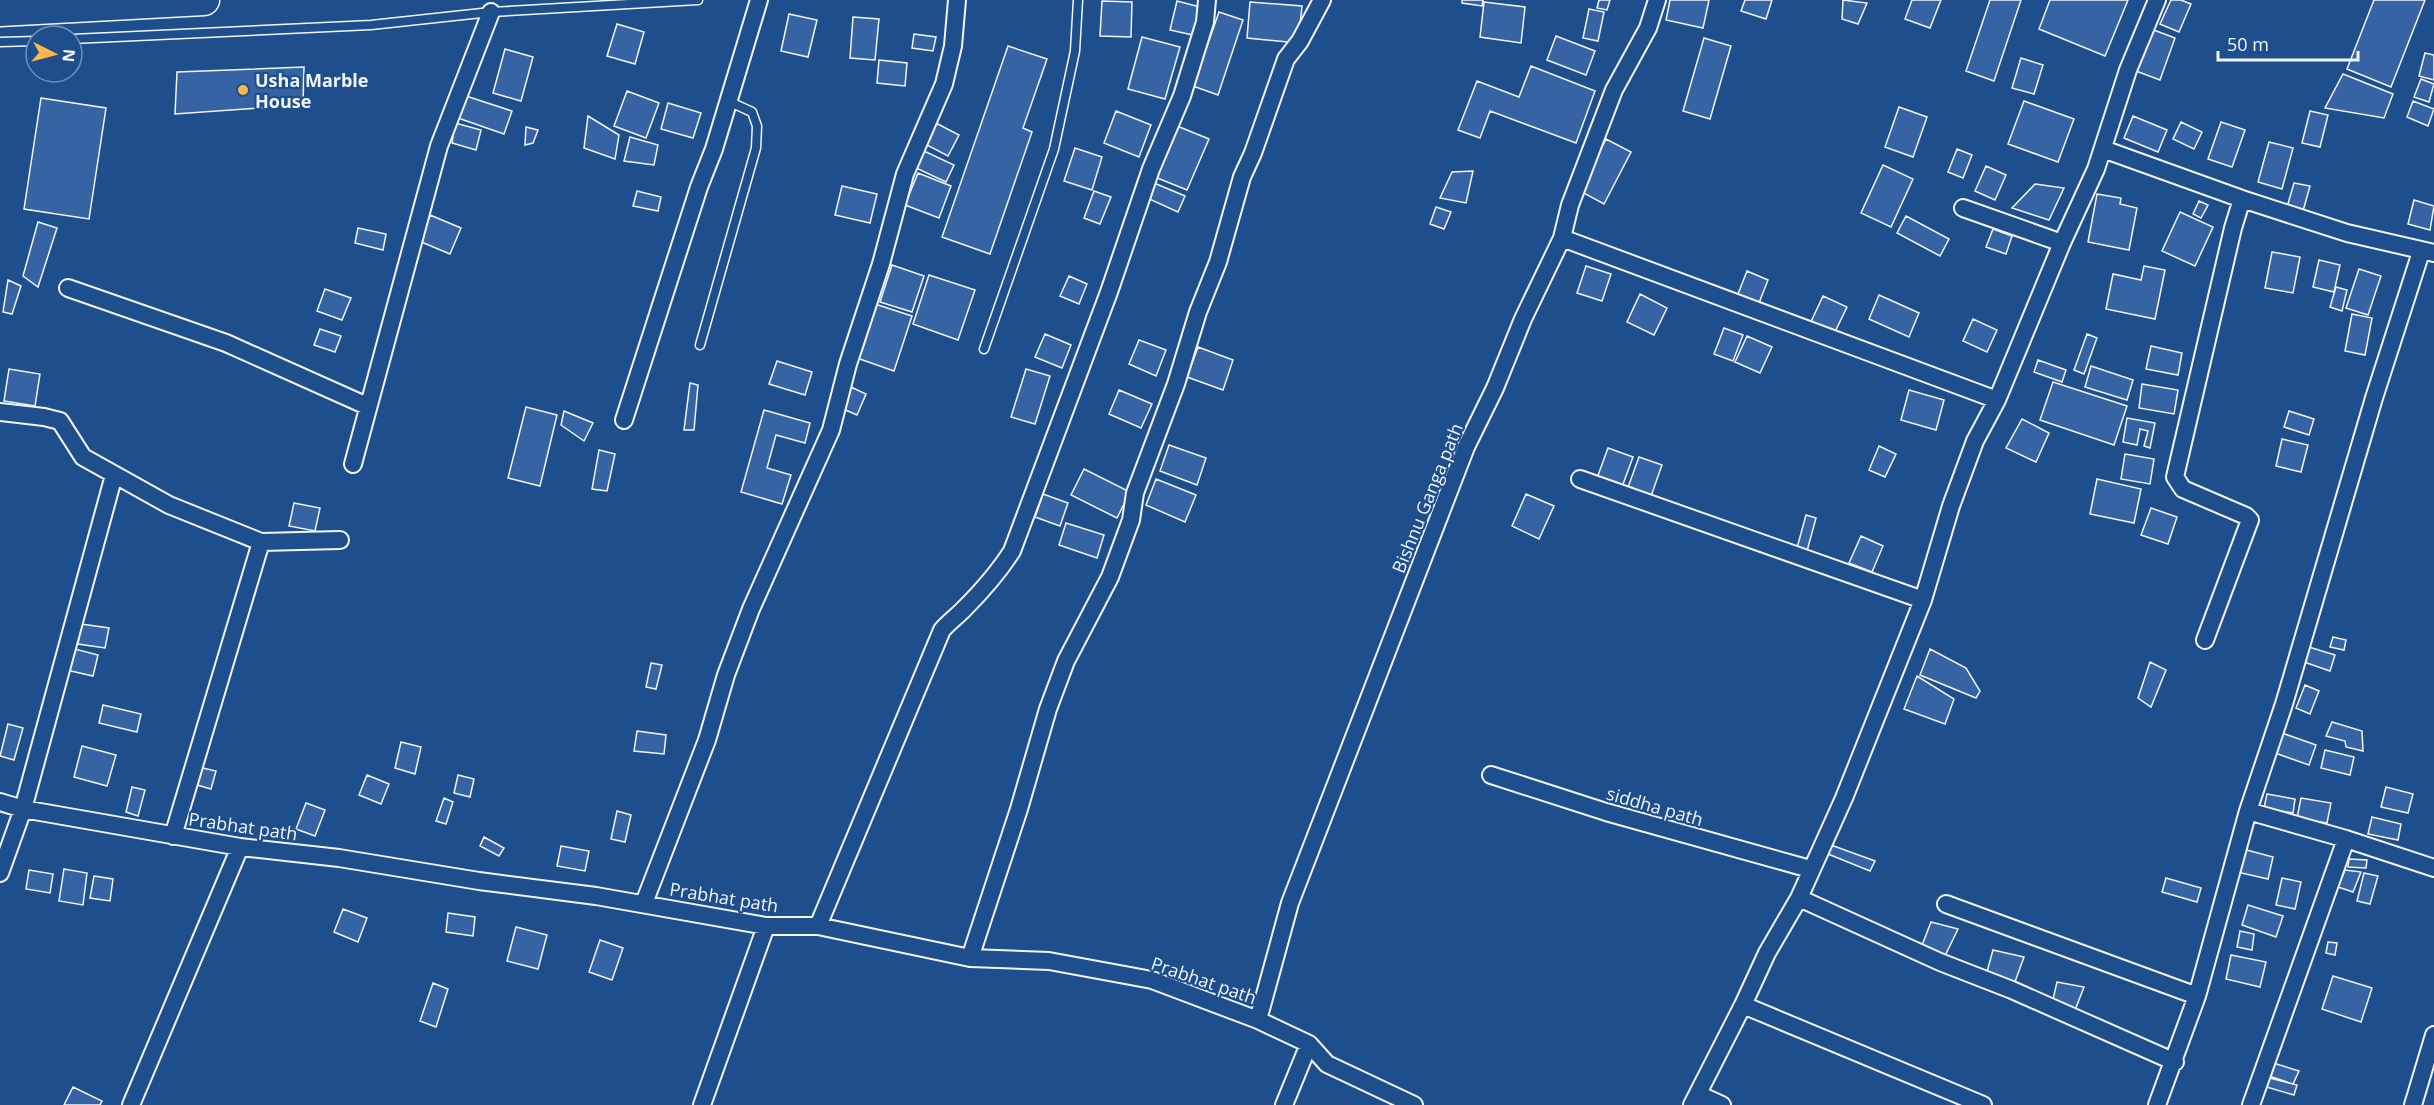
<svg xmlns="http://www.w3.org/2000/svg" width="2434" height="1105" viewBox="0 0 2434 1105" font-family="'Open Sans',sans-serif">
<style>
.building{fill:#3563a3;stroke:#f2f6ff;stroke-width:1.5}
.lines{fill:none;stroke-linecap:round;stroke-linejoin:round}
.lane-casing{stroke:#f2f6ff;stroke-width:11}
.street-casing{stroke:#f2f6ff;stroke-width:20}
.highway-casing{stroke:#f2f6ff;stroke-width:33}
.lane{stroke:#1f4e8c;stroke-width:8}
.street{stroke:#1f4e8c;stroke-width:16}
.highway{stroke:#1f4e8c;stroke-width:30}
.poi-dot{fill:#ffb74d;stroke:#1f4e8c;stroke-width:2}
.labels{text-anchor:middle;dominant-baseline:central;stroke-width:4.5;stroke-linejoin:round;paint-order:stroke}
.poi-label{font-size:18px;font-weight:bold;fill:#f2f6ff;stroke:#1f4e8c;text-anchor:start}
.street-label{font-size:18px;fill:#f2f6ff;stroke:#1f4e8c}
</style>
<rect width="100%" height="100%" fill="#1f4e8c"/>
<!-- building -->
<path class="building" d="M1462,0H1483L1482,6L1462,3Z
M1599,0H1610L1607,10L1597,8Z
M1670,0H1709L1703,28L1666,20Z
M1745,0H1772L1766,19L1741,11Z
M1843,0L1867,3L1858,24L1842,19Z
M1912,0H1941L1930,28L1905,19Z
M1990,0H2021L1994,81L1966,71Z
M2050,0H2128L2105,56L2039,29Z
M2171,0H2181L2191,4L2179,32L2160,24Z
M2374,0H2425L2391,87L2347,69Z
M1102,1L1132,2L1131,37L1100,36Z
M1177,1L1200,7L1193,35L1170,30Z
M1250,2L1302,6L1298,43L1247,38Z
M1484,2L1525,7L1521,43L1480,37Z
M1589,9L1604,12L1598,41L1583,38Z
M1219,12L1243,20L1218,95L1193,86Z
M789,14L817,20L808,57L781,51Z
M853,17L879,19L875,60L850,58Z
M617,24L644,32L635,64L607,56Z
M2151,29L2175,38L2160,80L2136,71Z
M914,34L936,37L933,51L912,48Z
M1556,36L1595,51L1586,75L1547,60Z
M1142,37L1180,47L1165,99L1128,89Z
M1704,38L1731,46L1710,119L1683,111Z
M1008,46L1047,59L1023,128L1032,132L990,254L942,237Z
M505,49L533,57L521,101L493,93Z
M2425,53L2434,55V80L2419,76Z
M2021,58L2043,65L2034,94L2012,88Z
M879,60L907,63L905,86L877,83Z
M1531,66L1595,91L1576,143L1490,111L1480,138L1458,130L1477,81L1519,97Z
M304,67L303,105L175,114L177,72Z
M2343,74L2393,94L2384,118L2325,108Z
M2421,79L2434,84L2429,102L2414,97Z
M627,91L659,103L646,138L614,126Z
M466,96L512,111L504,134L458,118Z
M41,98L106,108L89,219L24,209Z
M2024,101L2074,119L2058,162L2008,144Z
M2413,101L2434,109L2428,126L2407,117Z
M668,103L701,113L693,138L661,129Z
M1899,107L1927,117L1913,157L1885,147Z
M1116,111L1151,125L1139,157L1104,143Z
M2310,111L2328,115L2320,147L2302,143Z
M588,116L619,135L615,159L584,148Z
M2133,116L2167,130L2158,152L2124,138Z
M2181,122L2202,132L2194,149L2173,139Z
M2221,122L2245,130L2232,167L2208,159Z
M455,123L481,130L476,150L452,143Z
M936,123L959,135L948,156L925,144Z
M1177,126L1209,139L1187,190L1155,177Z
M526,127L538,130L533,143L525,145Z
M630,137L658,145L654,165L624,161Z
M1606,139L1631,152L1604,204L1580,191Z
M2269,142L2293,148L2282,189L2258,182Z
M1075,148L1102,157L1092,190L1064,181Z
M1957,149L1972,155L1963,178L1948,172Z
M924,151L954,165L946,182L916,168Z
M1883,165L1913,179L1891,227L1861,213Z
M1986,166L2006,175L1995,200L1975,191Z
M1473,171L1466,203L1440,198L1452,172Z
M918,173L951,186L939,218L905,205Z
M1154,183L1185,196L1178,212L1147,198Z
M2294,183L2310,186L2303,211L2287,207Z
M2035,184L2064,188L2049,220L2012,208Z
M842,186L877,194L870,223L835,215Z
M637,191L661,197L658,211L633,206Z
M1094,191L1111,197L1100,224L1084,218Z
M2097,194L2121,198L2120,204L2137,208L2129,250L2088,242Z
M2414,200L2434,206L2430,230L2408,224Z
M2199,201L2208,205L2201,218L2193,214Z
M1436,207L1451,212L1444,229L1430,224Z
M2180,212L2213,227L2195,266L2162,251Z
M430,215L461,228L450,254L419,241Z
M1906,216L1949,239L1940,256L1897,233Z
M38,222L57,228L38,287L23,276Z
M358,228L386,234L383,250L355,243Z
M1993,229L2012,236L2006,254L1986,247Z
M2272,252L2300,257L2293,293L2265,288Z
M2319,260L2340,265L2334,292L2313,287Z
M892,265L924,276L912,312L880,302Z
M1586,266L1611,274L1602,301L1577,293Z
M2144,266L2165,270L2155,319L2106,309L2113,274L2141,280Z
M2359,269L2381,276L2368,315L2346,308Z
M1747,271L1768,280L1757,308L1736,299Z
M929,275L975,290L958,340L913,324Z
M1069,276L1087,284L1079,304L1060,296Z
M8,280L21,286L12,314L3,312Z
M2336,287L2347,290L2342,311L2330,307Z
M325,289L351,298L342,320L317,311Z
M1640,294L1667,308L1654,335L1627,322Z
M1879,295L1919,313L1909,337L1869,319Z
M1823,296L1847,307L1832,338L1809,326Z
M875,304L912,316L894,371L857,358Z
M2352,314L2372,318L2365,355L2345,351Z
M1973,319L1997,330L1987,352L1963,341Z
M1724,328L1743,335L1733,361L1714,354Z
M320,329L341,336L335,352L314,345Z
M1045,334L1071,345L1062,368L1035,357Z
M2087,334L2097,338L2084,374L2074,370Z
M1747,336L1772,347L1760,373L1735,362Z
M1139,340L1166,350L1156,376L1129,364Z
M2151,346L2182,353L2178,375L2146,369Z
M1198,347L1233,360L1223,390L1187,377Z
M2038,360L2066,370L2062,382L2034,372Z
M777,361L812,372L805,395L769,384Z
M2091,366L2133,380L2127,400L2085,387Z
M9,369L40,374L35,406L4,401Z
M1026,369L1050,376L1035,424L1011,417Z
M2053,382L2127,406L2114,445L2040,420Z
M690,383L698,385L694,430H684Z
M2142,384L2178,390L2174,414L2139,408Z
M851,387L866,394L857,415L841,408Z
M1119,390L1152,404L1141,428L1109,414Z
M1909,390L1944,400L1936,430L1901,420Z
M526,407L557,415L540,486L508,478Z
M764,410L810,423L805,443L776,435L767,468L791,475L782,504L741,492Z
M564,411L593,423L584,441L561,425Z
M2289,411L2314,419L2309,435L2284,427Z
M2127,418L2155,423L2150,448L2144,446L2148,431L2140,429L2137,445L2123,442Z
M2022,419L2049,433L2036,462L2006,448Z
M2282,439L2308,445L2301,472L2276,466Z
M1169,445L1206,458L1197,485L1160,471Z
M1879,446L1896,454L1885,477L1869,470Z
M1608,448L1633,457L1622,487L1597,478Z
M599,450L615,454L607,491L592,489Z
M2125,454L2154,459L2150,484L2121,479Z
M1639,457L1662,465L1650,499L1627,490Z
M1084,469L1130,492L1117,518L1071,495Z
M1156,479L1196,495L1185,522L1146,505Z
M2097,479L2141,489L2134,523L2090,514Z
M1043,494L1068,503L1060,526L1035,517Z
M1526,494L1554,506L1539,539L1512,526Z
M294,503L320,508L315,531L289,526Z
M2151,508L2177,517L2168,544L2141,535Z
M1806,515L1816,518L1807,551L1797,548Z
M1066,523L1104,535L1097,558L1059,545Z
M1861,536L1883,546L1872,572L1849,563Z
M81,624L109,628L105,648L78,644Z
M2333,637L2346,640L2344,650L2330,647Z
M67,647L98,655L93,676L62,669Z
M2309,647L2335,655L2330,671L2304,662Z
M1930,649L1966,668L1980,691L1976,698L1920,675Z
M2150,662L2166,670L2151,707L2138,698Z
M651,663L662,665L656,689L646,687Z
M1917,676L1954,699L1945,724L1904,709Z
M2305,685L2319,691L2310,714L2296,708Z
M103,705L141,714L137,732L99,723Z
M2332,722L2362,731L2363,751L2346,747L2345,741L2326,736Z
M8,724L23,728L14,760L0,756Z
M637,731L666,735L664,754L634,751Z
M2282,733L2316,745L2309,765L2275,753Z
M401,742L421,747L415,774L395,768Z
M82,746L116,755L107,786L74,777Z
M2325,750L2354,757L2350,775L2321,768Z
M194,766L216,771L211,789L190,783Z
M367,775L389,784L381,804L359,795Z
M458,775L474,779L470,797L454,793Z
M132,787L145,790L138,816L126,812Z
M2386,787L2413,794L2408,813L2381,807Z
M2267,794L2295,799L2293,813L2264,808Z
M444,798L453,802L446,824L436,821Z
M2301,798L2331,803L2327,823L2297,818Z
M306,803L325,810L315,836L296,829Z
M617,811L631,815L625,842L611,839Z
M2372,817L2401,824L2398,840L2368,834Z
M484,837L504,848L499,856L480,846Z
M1831,845L1875,861L1870,871L1828,854Z
M561,846L589,851L585,871L557,866Z
M2243,849L2273,857L2268,879L2237,872Z
M2349,859L2367,860L2366,868L2348,867Z
M64,869L87,873L83,905L59,901Z
M29,870L53,874L50,893L26,889Z
M2345,870L2361,872L2353,892L2338,887Z
M2364,873L2378,876L2370,904L2357,901Z
M94,876L113,879L110,901L90,898Z
M2166,878L2201,888L2197,902L2162,892Z
M2282,878L2301,882L2295,909L2276,905Z
M2248,905L2283,916L2276,937L2242,925Z
M343,909L367,918L358,942L334,932Z
M448,913L475,917L473,936L446,932Z
M1931,922L1958,929L1943,960L1921,948Z
M516,927L547,935L538,969L507,961Z
M2240,931L2254,934L2252,950L2237,947Z
M600,940L623,948L612,980L589,972Z
M2328,942L2337,943L2335,955L2326,953Z
M1993,950L2024,957L2012,990L1985,979Z
M2231,955L2266,962L2260,987L2226,979Z
M2333,976L2372,988L2361,1022L2322,1009Z
M2057,982L2084,987L2072,1018L2051,1008Z
M433,983L448,989L436,1027L420,1021Z
M2270,1062L2299,1071L2293,1084L2266,1075Z
M2266,1077L2297,1085L2294,1095L2263,1086Z
M73,1087L102,1101L100,1105H64Z"/>
<g class="lines">
<!-- lane casing -->
<g class="lane-casing">
<path id="lane" d="M72,39L371,25L491,12L698,0
M0,42L36,41
M700,345L756,148L757,126L752,112L728,101
M984,349L1054,149L1075,51L1078,0"/>
</g>
<!-- street casing -->
<g class="street-casing">
<path id="street" d="M2103,149L2242,199L2347,233L2434,253
M1963,208L2062,243
M1562,238L1997,400
M68,288L226,343L367,406
M0,412L44,417L60,421L83,457L169,505L261,542L340,540
M624,420L699,187L714,149L759,0
M353,464L439,146L491,12
M1580,479L1923,600
M2205,640L2250,520L2246,516L2183,489L2175,477L2233,228L2242,199
M1491,775L1606,812L1810,869
M0,802L23,809L240,847L339,858L479,881L596,896L766,926H818L970,958L1049,961L1152,980L1258,1020L1309,1044L1327,1064L1414,1105
M2248,811L2346,839L2434,868
M173,836L261,542
M0,873L23,809L114,475
M1799,898L1940,962L2012,990L2175,1062
M644,903L707,740L726,675L751,609L831,430L848,364L881,264L905,174L944,84L953,46L957,0
M1946,904L2197,996
M818,926L942,630C949,622 955,618 963,610C981,592 998,573 1012,551L1109,292L1151,169L1182,96L1205,22L1207,0
M970,958L1019,809L1048,709L1066,661L1110,577L1131,520L1135,493L1176,384L1198,312L1218,262L1242,177L1253,153L1286,59L1300,41L1322,0
M1743,1005L1983,1105
M1258,1020L1290,903L1466,447L1495,388L1523,319L1562,238L1570,205L1614,90L1648,28L1657,0
M1698,1094L1722,1105
M131,1105L240,847
M702,1105L766,926
M1284,1105L1309,1044
M1692,1105L1743,1005L1767,953L1799,898L1844,798L1923,600L1951,506L1975,441L1997,400L2062,243L2096,169L2128,70L2157,0
M2157,1105L2197,996L2248,811L2284,704L2374,398L2421,252
M2251,1105L2346,839
M2413,1105L2434,1035"/>
</g>
<!-- highway casing -->
<g class="highway-casing">
<path id="highway" d="M0,11L204,0"/>
</g>
<!-- lane -->
<use href="#lane" class="lane"/>
<!-- street -->
<use href="#street" class="street"/>
<!-- highway -->
<use href="#highway" class="highway"/>
</g>
<!-- markers -->
<circle class="poi-dot" cx="243" cy="90" r="6"/>
<g class="labels">
<!-- poi labels -->
<g class="poi-label">
<text x="255" y="80">Usha Marble<tspan x="255" dy="21">House</tspan></text>
</g>
<!-- street labels -->
<g class="street-label">
<text transform="translate(1427 498) rotate(-68)">Bishnu Ganga path</text>
<text transform="translate(1655 806) rotate(16)">siddha path</text>
<text transform="translate(243 826) rotate(8)">Prabhat path</text>
<text transform="translate(724 897) rotate(9)">Prabhat path</text>
<text transform="translate(1204 980) rotate(19)">Prabhat path</text>
</g>
</g>
<!-- north arrow -->
<g transform="translate(54 54) rotate(96)"><circle r="28" fill="#1f4e8c" stroke="#7391ba" stroke-width="1.5"/>
<path d="M0-4.5L10 22L0 15L-10 22Z" fill="#ffb74d"/>
<text y="-9" font-size="16" font-weight="bold" text-anchor="middle" fill="#f2f6ff">N</text>
</g>
<!-- scale -->
<path d="M2218 51v9h140v-9" fill="none" stroke="#f2f6ff" stroke-width="3"/>
<text x="2227" y="51" font-size="18" fill="#f2f6ff" stroke="#1f4e8c" stroke-width="4.5" paint-order="stroke">50 m</text>
</svg>
